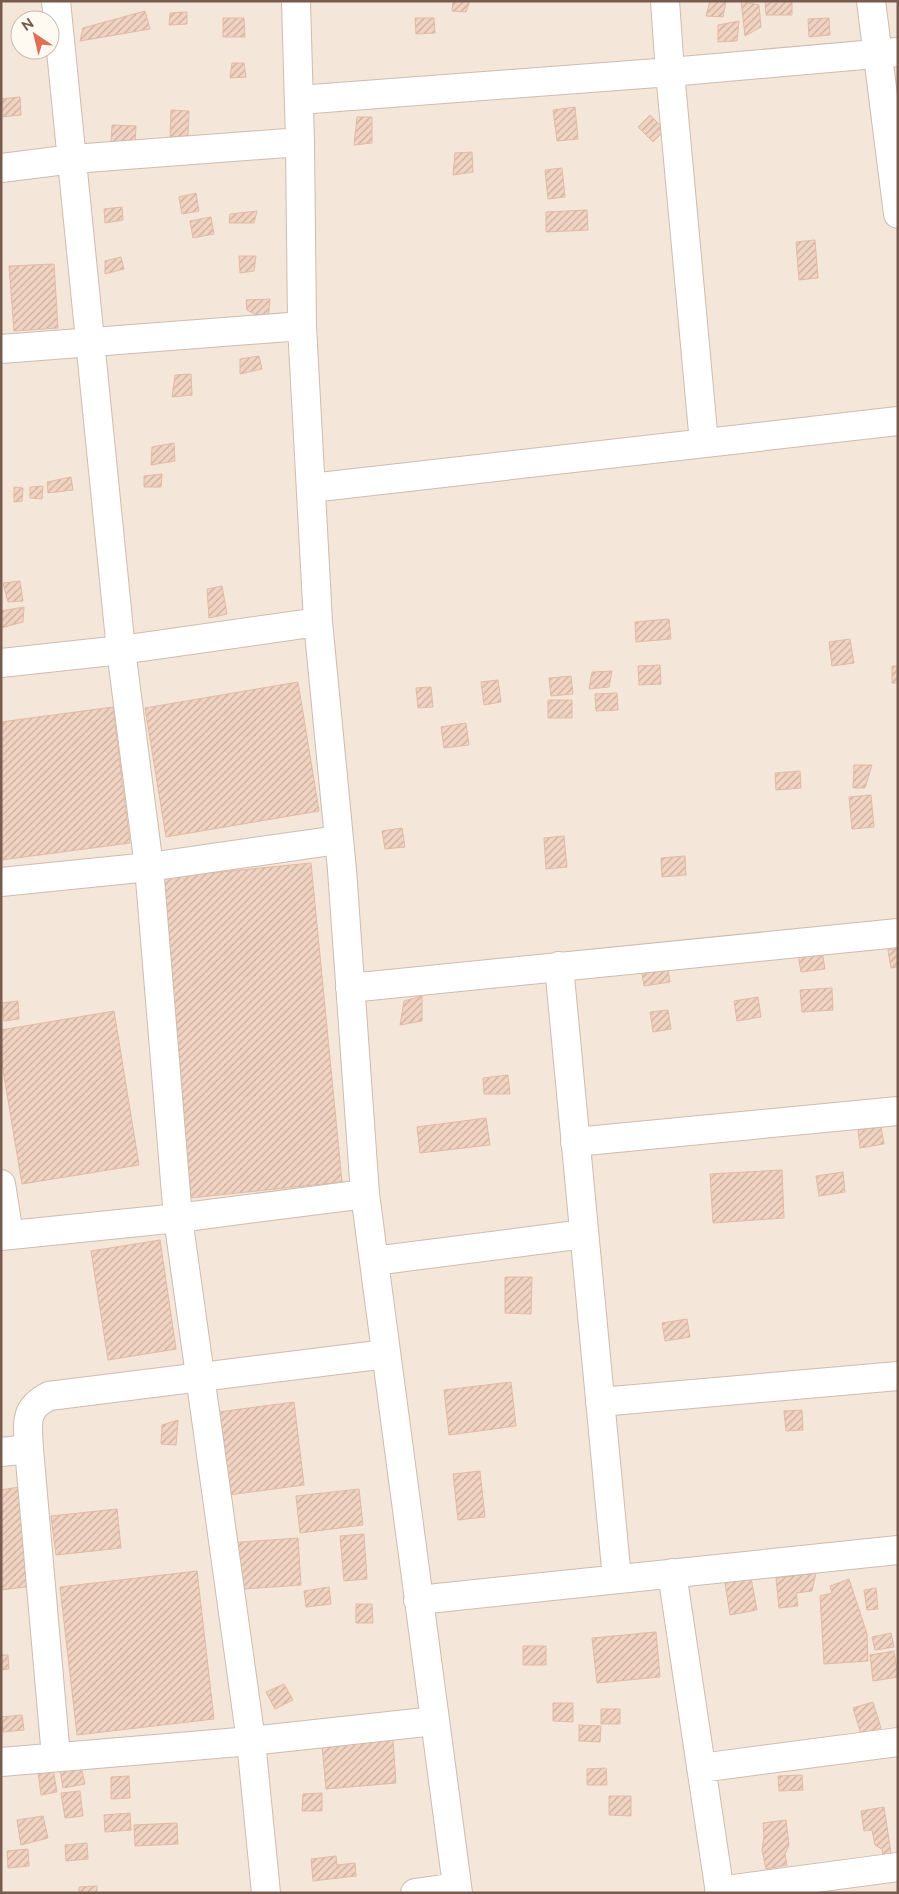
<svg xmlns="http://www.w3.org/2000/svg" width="899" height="1894" viewBox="0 0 899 1894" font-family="Raleway,sans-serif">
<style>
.residential{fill:#f4e6d8;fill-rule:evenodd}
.building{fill:url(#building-hatch);stroke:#e3baa3}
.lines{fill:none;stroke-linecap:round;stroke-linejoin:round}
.minor-casing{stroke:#cebcb0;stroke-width:30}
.minor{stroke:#fff;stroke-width:28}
</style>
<defs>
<pattern id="building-hatch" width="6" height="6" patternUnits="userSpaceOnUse" patternTransform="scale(1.25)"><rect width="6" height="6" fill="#f1d3c2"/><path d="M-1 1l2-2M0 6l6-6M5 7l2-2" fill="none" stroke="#c8aea0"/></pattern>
</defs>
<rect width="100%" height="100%" fill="#fcf4ea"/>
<!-- residential -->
<path class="residential" d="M1,1H898V1893H1ZM20,20H50V50H20Z"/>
<!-- building -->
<path class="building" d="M453,1H470L466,12L452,11Z
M710,1H726L723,17L706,16Z
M741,1L759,5L761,27L745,36Z
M765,1H792V15H766Z
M145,11L150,29L80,41L83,28Z
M187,12V24L169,25L170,13Z
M223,18H244L245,37H223Z
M415,18H434L435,33L416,34Z
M829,18L830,35L809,37L808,19Z
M739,21L737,41L718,42V25Z
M232,63H244L246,77L230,78Z
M20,97L21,115L1,117V99Z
M575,107L578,139L557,141L553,110Z
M171,110L189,111L188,136L170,137Z
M650,115L665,130L653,142L638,127Z
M357,117H372V143L354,145Z
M112,125L136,126L135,144H111Z
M472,152L473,172L453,175L455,153Z
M562,168L565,197L548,199L545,170Z
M196,193L199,211L182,214L179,197Z
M122,207L123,220L105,223L104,209Z
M587,210L588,230L546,232V212Z
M257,211L254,223H229L230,214Z
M211,217L214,234L193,238L190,221Z
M815,240L818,278L799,280L796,242Z
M239,256H256L254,271L240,273Z
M121,257L124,269L105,274V261Z
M54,264L58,328L14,331L9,266Z
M270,299L268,321L247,310L246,300Z
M259,356L262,369L240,374V359Z
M191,374L192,395L172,397L175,375Z
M174,443L175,461L151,465L152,447Z
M162,474L161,487H144V476Z
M71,477L73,490L48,493L47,482Z
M43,486L42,499L30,498V487Z
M14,487L23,488L22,501L14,502Z
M20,581L23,601L8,602L3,583Z
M222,586L227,614L209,618L207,589Z
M24,607L23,622L1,628V611Z
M669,619L671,639L636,642L635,622Z
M850,639L854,663L832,666L829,642Z
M660,665L661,684L639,685L638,666Z
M892,666H898V683H892Z
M612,671L609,687L589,689L592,672Z
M571,676L573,694L551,696L549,678Z
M498,680L501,702L484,705L481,682Z
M298,682L319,811L166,837L145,708Z
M431,687L433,707L418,708L416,688Z
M617,693L618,710L596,711L595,694Z
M548,700H572V718H548Z
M113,707L130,843L1,860V722Z
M466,723L469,745L444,748L441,727Z
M854,765H872L865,788H853Z
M800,771L801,788L776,790L775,773Z
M871,795L874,827L852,829L849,797Z
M402,828L405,847L385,849L382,831Z
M564,836L567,867L546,869L544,838Z
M685,856L686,875L662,877L661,858Z
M311,863L342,1182L190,1198L159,878Z
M898,948V967L891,968L888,950Z
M822,951L825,969L801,972L798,955Z
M667,964L670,982L644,986L641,968Z
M832,988L833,1010L802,1012L800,990Z
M422,996V1021L400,1025L404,1001Z
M758,997L761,1017L737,1021L734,1001Z
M18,1001L19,1019L4,1021L2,1003Z
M668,1010L671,1029L653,1032L650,1012Z
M114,1011L139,1165L22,1184L1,1058V1030Z
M508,1075L510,1094H484L483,1078Z
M486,1118L490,1145L420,1153L417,1127Z
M881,1127L884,1144L860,1148L858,1130Z
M782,1170L784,1218L713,1223L710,1174Z
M843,1172L845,1192L819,1196L816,1176Z
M160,1240L176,1349L108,1360L91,1251Z
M505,1277H532L531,1314L505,1313Z
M687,1319L690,1337L665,1341L662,1323Z
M511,1382L516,1426L449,1435L444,1390Z
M294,1402L304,1485L221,1496L211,1413Z
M802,1410L803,1430L786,1431L784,1411Z
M178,1420L176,1445L161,1444L162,1425Z
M480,1471L485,1517L458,1520L453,1474Z
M19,1487L33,1586L1,1590V1490Z
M359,1489L363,1525L300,1533L296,1496Z
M117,1509L121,1548L56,1555L51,1516Z
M364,1534L367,1579L344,1581L340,1536Z
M298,1538L301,1585L231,1590L228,1543Z
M197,1571L214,1719L77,1735L60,1587Z
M816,1573L812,1591L796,1593L798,1606L779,1608L776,1578Z
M751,1578L757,1610L730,1615L725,1583Z
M849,1579L867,1634L868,1661L824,1664L820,1596L832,1593L830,1586Z
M329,1587L331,1604L306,1607L304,1591Z
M876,1588L878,1609L867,1610L864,1590Z
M356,1604H372L373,1623H356Z
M656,1632L660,1677L597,1683L592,1638Z
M891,1633L894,1647L875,1650L872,1637Z
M523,1646H546V1665H523Z
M894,1651L898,1677L873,1681L870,1655Z
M1,1655H8L9,1669L1,1670Z
M284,1684L293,1700L275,1709L266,1692Z
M873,1702L881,1728L861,1734L853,1708Z
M553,1703H573V1722L553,1721Z
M601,1709H620V1724H601Z
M22,1715L24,1730L3,1732L1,1717Z
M579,1725L601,1726L600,1742L579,1741Z
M393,1740L396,1783L326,1789L322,1746Z
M81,1766L85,1784L63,1788L60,1770Z
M606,1768L607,1785H587V1769Z
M53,1769L57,1792L41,1795L38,1772Z
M802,1775L803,1790L779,1791L778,1776Z
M129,1776L130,1798L111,1799V1777Z
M80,1791L83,1816L65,1818L61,1793Z
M322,1793V1811H302L303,1794Z
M609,1796H631V1816L609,1815Z
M884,1807L892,1860L884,1861L882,1849L875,1845L872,1830L864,1831L861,1811Z
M130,1813L131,1830L105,1832L104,1815Z
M43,1816L48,1838L21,1845L17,1820Z
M786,1820L789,1845L785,1854L787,1865L766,1869L762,1850L764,1836L763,1823Z
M177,1823L178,1844L135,1846L134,1825Z
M87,1843L88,1859L66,1861L65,1845Z
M28,1849L29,1866L8,1868L7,1851Z
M336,1856L337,1865L355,1863L356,1876L313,1881L311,1859Z
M97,1886V1893H79V1887Z"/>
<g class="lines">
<!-- minor casing -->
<g class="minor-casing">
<path id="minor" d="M56,1L121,650L149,867L178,1218L251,1741L266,1893
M296,1L300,142L302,326L318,622L342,870L365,1194L458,1893
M665,1L670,72L704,443
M871,1L898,214
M299,100L670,72L898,52
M1,168L73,159L300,142
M1,349L302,326
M311,488L898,421
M1,663L121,650L318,622
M1,882L149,867L338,840
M559,966L617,1579
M350,988L898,933
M575,1142L898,1111
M1,1184L9,1235
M1,1236L178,1218L365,1194
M374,1261L584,1234
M600,1402L898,1376
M1,1452L29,1449
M672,1573L720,1893
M418,1600L898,1550
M56,1757L29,1449C28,1424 23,1409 49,1396L386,1354
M1,1762L251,1741L435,1721
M701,1768L898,1742
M719,1891L898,1867
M415,1893L457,1887"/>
</g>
<!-- minor -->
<use href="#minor" class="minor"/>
</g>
<!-- border -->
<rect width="899" height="1894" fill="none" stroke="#765b4e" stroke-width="5"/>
<!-- north arrow -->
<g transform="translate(35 35) rotate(325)"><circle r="24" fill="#fef9f1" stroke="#c8bab0"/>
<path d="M0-4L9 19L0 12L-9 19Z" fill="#e16f54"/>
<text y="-8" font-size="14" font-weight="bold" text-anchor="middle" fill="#765b4e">N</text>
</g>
</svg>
